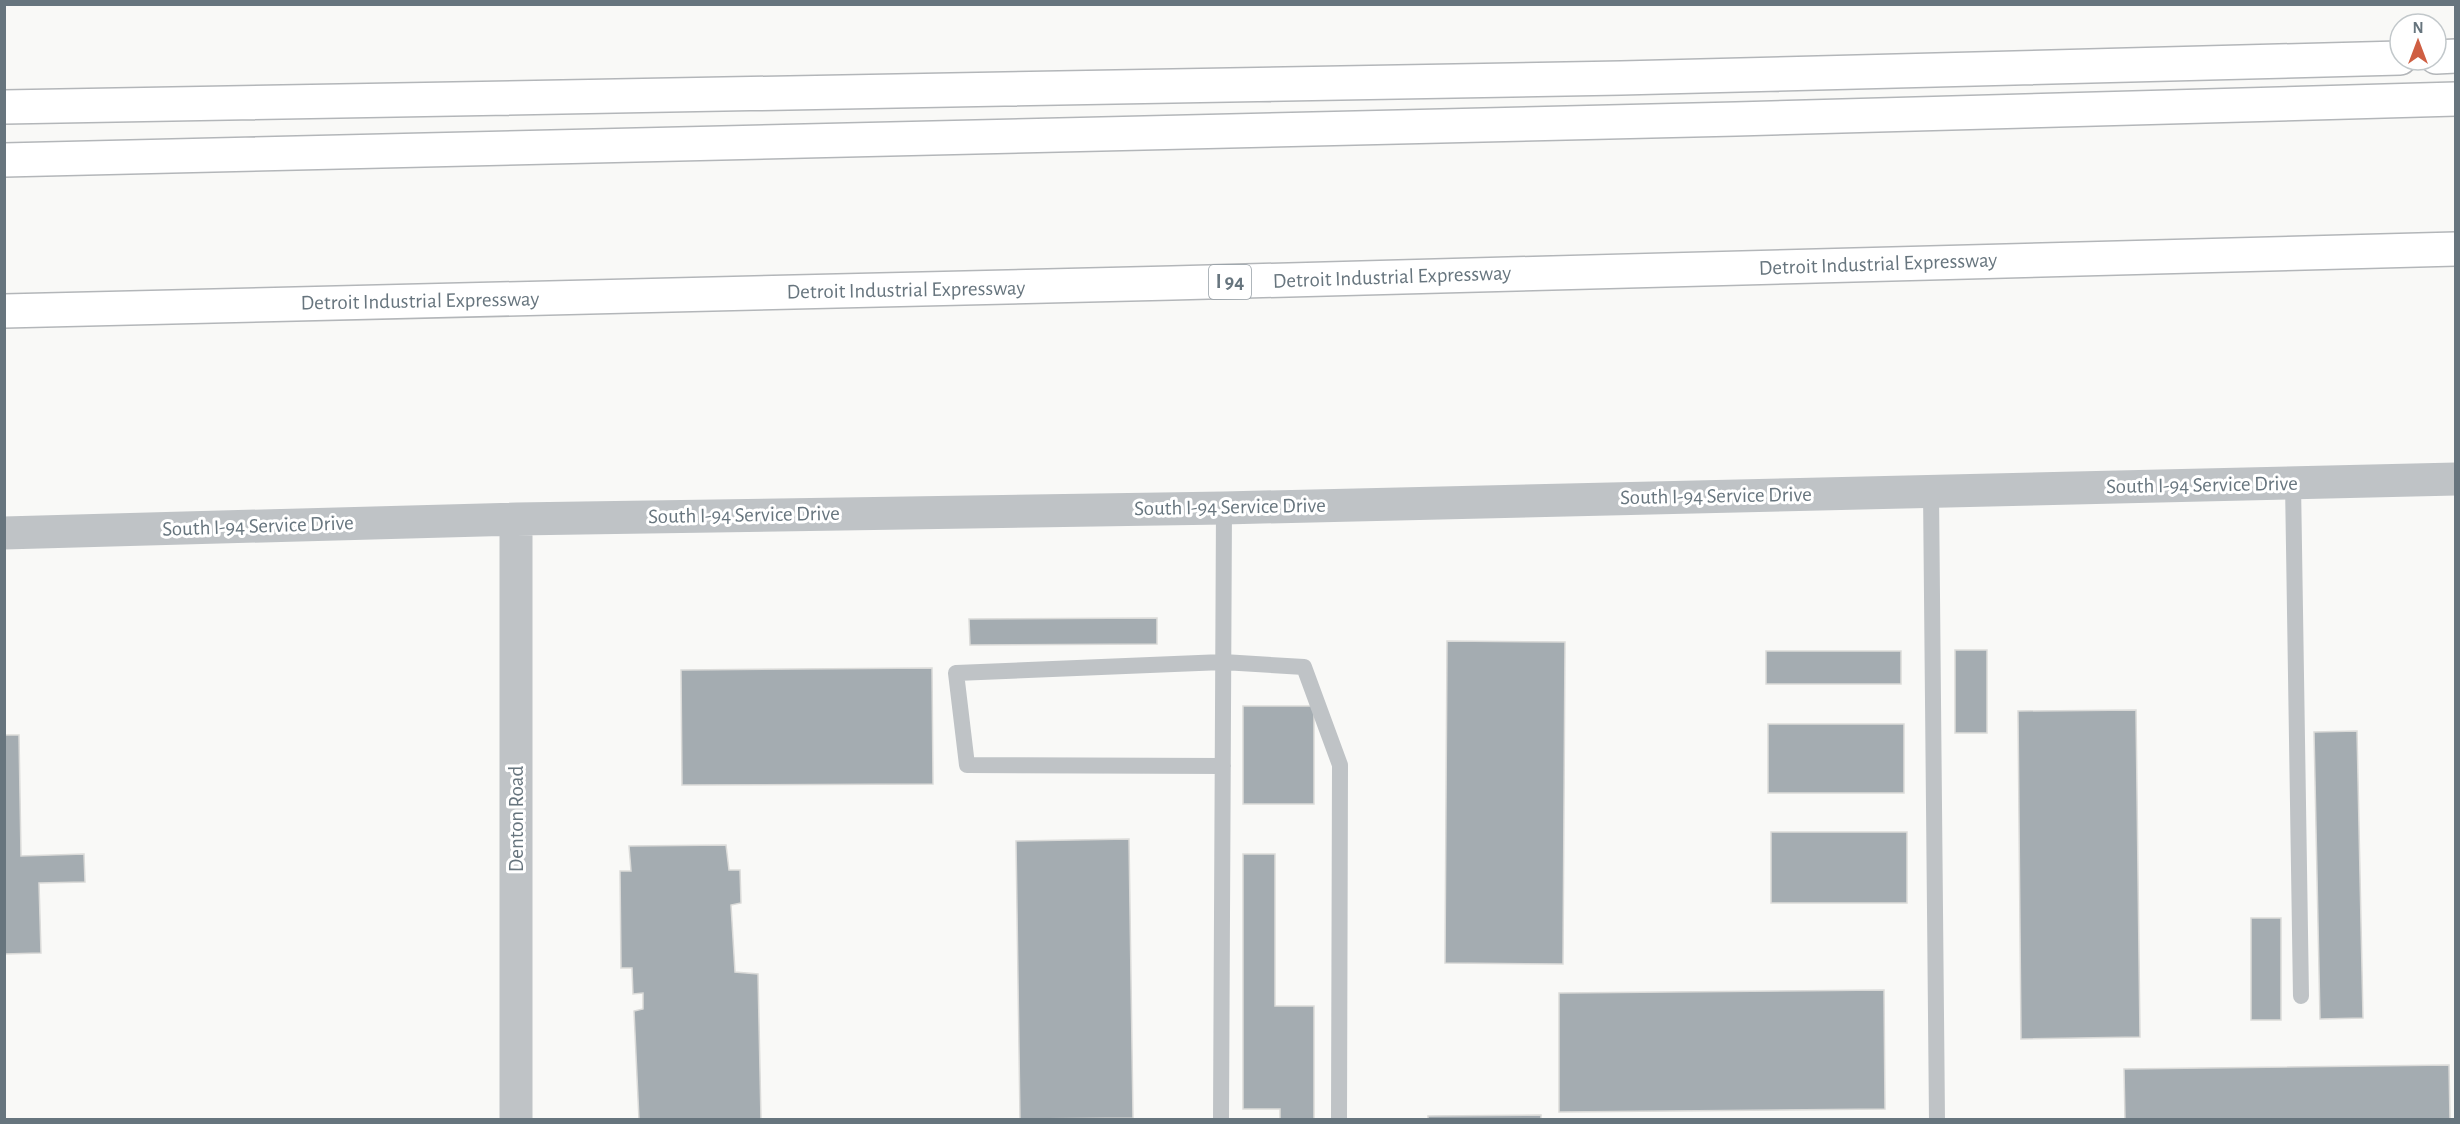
<svg xmlns="http://www.w3.org/2000/svg" width="2460" height="1124" viewBox="0 0 2460 1124" font-family="'Alegreya Sans',sans-serif">
<style>
.building{fill:#a4acb1;stroke:#dbdbd9;stroke-width:1.5}
.lines{fill:none;stroke-linecap:round;stroke-linejoin:round}
.motorway-casing{stroke:#b3b6b9;stroke-width:36}
.service{stroke:#bfc3c6;stroke-width:16}
.tertiary{stroke:#bfc3c6;stroke-width:33}
.motorway{stroke:#fff;stroke-width:33}
.labels{text-anchor:middle;dominant-baseline:central;stroke-width:6;stroke-linejoin:round;paint-order:stroke}
.shield{fill:#fff;stroke:#959ea5;stroke-width:1.5}
.shield-label{font-size:20px;font-weight:bold;fill:#67757e}
.street-label{font-size:21px;fill:#67757e;stroke:#fff}
</style>
<rect width="100%" height="100%" fill="#f9f9f7"/>
<!-- building -->
<path class="building" d="M1157,618V644L970,645L969,619Z
M1447,641L1565,642L1563,964L1445,963Z
M1955,650H1987V733H1955Z
M1766,651H1901V684H1766Z
M932,668L933,784L682,785L681,670Z
M2455,700L2456,1025H2455Z
M1243,706H1314V804H1243Z
M2136,710L2140,1037L2021,1039L2018,711Z
M1768,724H1904V793H1768Z
M2357,731L2363,1018L2320,1019L2314,732Z
M4,735H19L21,856L84,854L85,882L39,883L41,953L4,954Z
M1771,832H1907V903H1771Z
M1129,839L1133,1118L1020,1119L1016,841Z
M726,845L729,870H740L741,903L731,905L735,972L758,974L761,1120H639L634,1011L643,1009V993L633,994L632,968H621L620,871H631L629,846Z
M1243,854H1275V1006H1314V1120H1280V1109H1243Z
M2251,918H2281V1020H2251Z
M1884,990L1885,1109L1559,1112V993Z
M2449,1065L2450,1120H2125L2124,1069Z
M1541,1115V1120H1428V1116Z"/>
<g class="lines">
<!-- motorway casing -->
<g class="motorway-casing">
<path id="motorway" d="M2436,57L2456,56
M4,107L1621,78L2400,58
M4,160L1736,119L2456,99
M4,311L1172,283L2456,249"/>
</g>
<!-- service -->
<path class="service" d="M2293,483L2301,996
M1931,491L1937,1120
M1223,766L967,765L956,673L1223,662L1304,667L1340,765L1339,1120
M1221,1120L1224,508"/>
<!-- tertiary -->
<path class="tertiary" d="M4,533L516,519L1224,508L2456,479
M516,1120V519"/>
<!-- motorway -->
<use href="#motorway" class="motorway"/>
</g>
<g class="labels">
<!-- shield labels -->
<rect class="shield" x="1209" y="265" width="42" height="34" rx="4.5"/>
<g class="shield-label">
<text x="1230" y="282">I 94</text>
</g>
<!-- street labels -->
<g class="street-label">
<text transform="translate(1878 264) rotate(-2)">Detroit Industrial Expressway</text>
<text transform="translate(1392 277) rotate(-2)">Detroit Industrial Expressway</text>
<text transform="translate(906 290) rotate(-1)">Detroit Industrial Expressway</text>
<text transform="translate(420 301) rotate(-1)">Detroit Industrial Expressway</text>
<text transform="translate(2202 485) rotate(-1)">South I-94 Service Drive</text>
<text transform="translate(1716 496) rotate(-1)">South I-94 Service Drive</text>
<text transform="translate(1230 507) rotate(-1)">South I-94 Service Drive</text>
<text transform="translate(744 515) rotate(-1)">South I-94 Service Drive</text>
<text transform="translate(258 526) rotate(-2)">South I-94 Service Drive</text>
<text transform="translate(516 819) rotate(-90)">Denton Road</text>
</g>
</g>
<!-- border -->
<rect width="2460" height="1124" fill="none" stroke="#67757e" stroke-width="12"/>
<!-- north arrow -->
<g transform="translate(2418 42)"><circle r="28" fill="#ffffff" stroke="#c2c8cb" stroke-width="1.5"/>
<path d="M0-4.5L10 22L0 15L-10 22Z" fill="#cf5e42"/>
<text y="-9" font-size="16" font-weight="bold" text-anchor="middle" fill="#67757e">N</text>
</g>
</svg>
